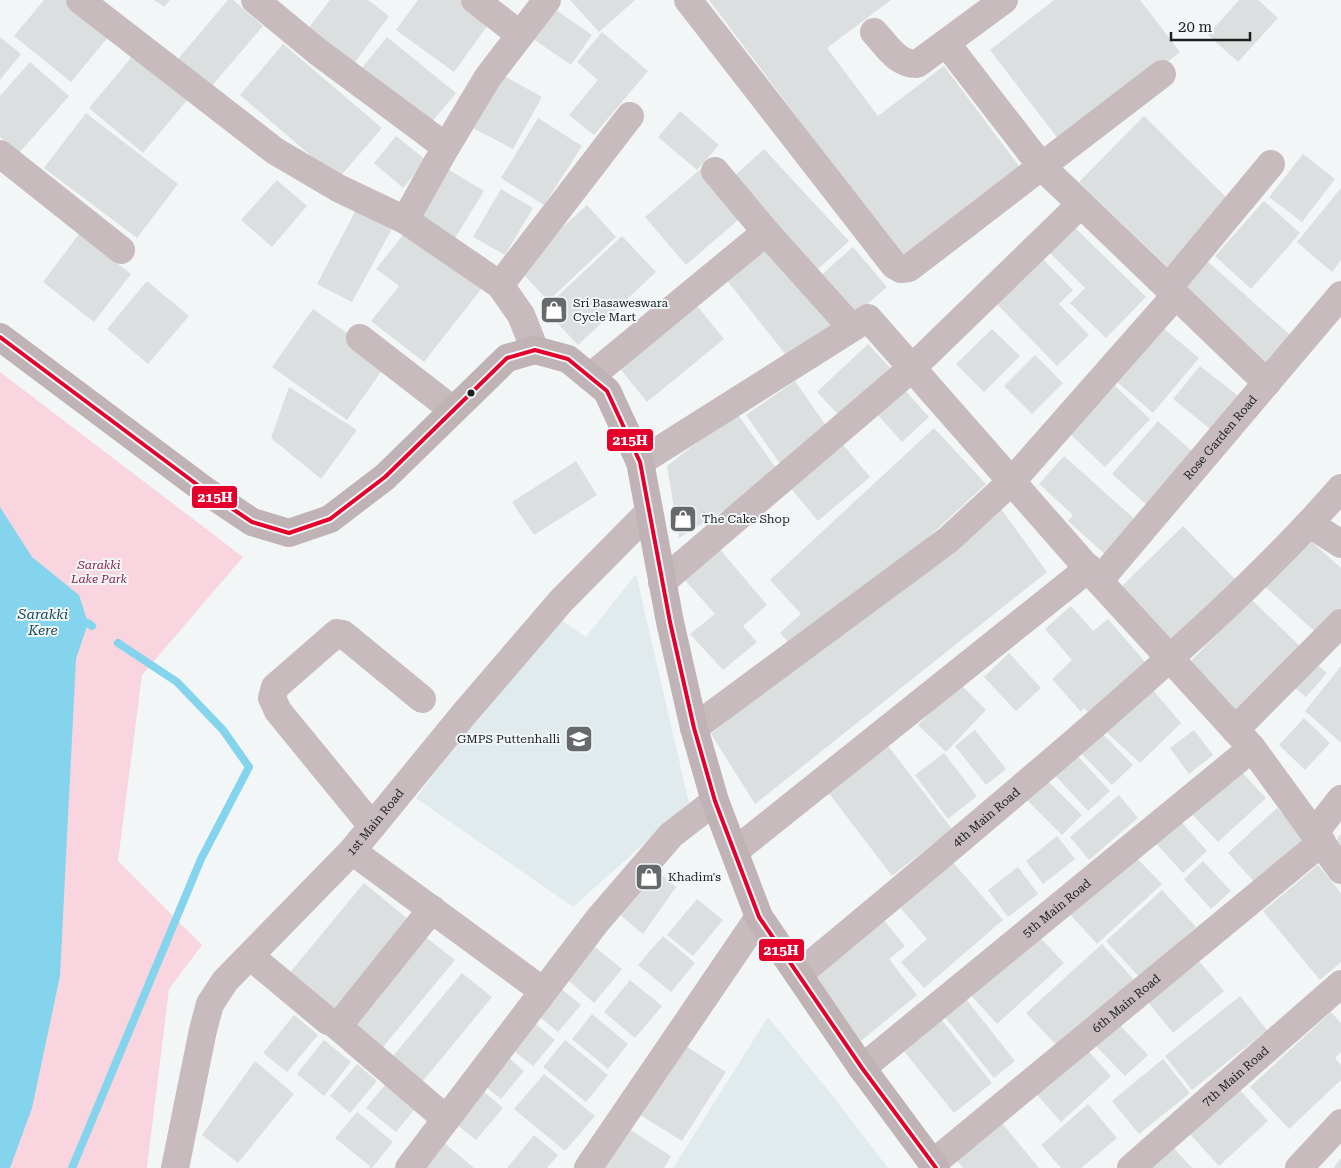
<svg xmlns="http://www.w3.org/2000/svg" width="1341" height="1168" viewBox="0 0 1341 1168" font-family="'Roboto Serif',serif">
<style>
.built{fill:#e1eaed}
.green{fill:#f9d6df}
.water{fill:#84d4ed}
.lines{fill:none;stroke-linecap:round;stroke-linejoin:round}
.stream{stroke:#84d4ed;stroke-width:8}
.building{fill:#dcdfdf}
.minor{stroke:#c7bbbe;stroke-width:28}
.major{stroke:#bfb3b6;stroke-width:28}
.bus-1-casing{stroke:#f1f7f9;stroke-width:8}
.bus-1{stroke:#e4002b;stroke-width:4}
.bus-dot{fill:#1c1e1f;stroke:#f1f7f9;stroke-width:2}
.labels{text-anchor:middle;dominant-baseline:central;stroke-width:4;stroke-linejoin:round;paint-order:stroke}
.poi-label{font-size:12px;fill:#1c1e1f;stroke:#f1f7f9;text-anchor:start}
.street-label{font-size:12px;fill:#1c1e1f;stroke:#f1f7f9}
.park-label{font-size:12px;font-style:italic;fill:#8a2048;stroke:#f1f7f9}
.water-label{font-size:14px;font-style:italic;fill:#184857;stroke:#f1f7f9}
.line-badge{stroke:#f1f7f9;stroke-width:2}
.badge-label{font-size:14px;text-anchor:middle;font-weight:bold;fill:#fff}
</style>
<rect width="100%" height="100%" fill="#f3f6f7"/>
<!-- built -->
<path class="built" d="M636,574L689,803L573,907L416,798L554,615L586,637Z
M768,1017L832,1095L888,1168H673Z"/>
<!-- green -->
<path class="green" d="M0,372L243,557L142,675L118,861L202,945L169,989L147,1168H0Z"/>
<!-- water -->
<path class="water" d="M0,507L32,557L79,595L88,623L76,659L60,976L32,1108L10,1168H0Z"/>
<g class="lines">
<!-- stream -->
<path class="stream" d="M78,625L88,623L92,626
M72,1168L201,859L249,767L223,730L177,682L118,643"/>
</g>
<!-- building -->
<path class="building" d="M44,0H65L109,36L71,82L14,36Z
M154,0H170L164,7Z
M228,0H233L263,26L205,94L172,66Z
M330,0H368L389,16L350,69L304,34Z
M418,0H460L490,22L454,72L396,30Z
M570,0H635L599,32Z
M709,0H891L827,48L878,116L944,66L1022,170L904,259Z
M1054,0H1140L1180,52L1062,144L990,50Z
M1239,0H1258L1278,18L1238,62L1208,35Z
M553,8L592,35L571,65L532,38Z
M602,32L648,71L594,135L569,115L598,80L577,62Z
M0,37L21,54L0,80Z
M387,37L456,93L426,129L357,74Z
M283,44L382,128L338,179L240,95Z
M135,53L189,98L143,153L89,108Z
M30,62L69,96L19,153L0,137V96Z
M497,72L542,97L513,149L467,125Z
M680,111L719,145L697,170L658,137Z
M86,113L178,184L137,238L44,168Z
M1144,116L1231,202L1167,267L1079,182Z
M538,118L582,146L544,205L501,178Z
M396,136L426,160L403,188L374,163Z
M764,149L849,241L816,271L730,180Z
M1303,154L1335,179L1302,222L1269,197Z
M704,166L745,214L686,265L645,217Z
M446,168L484,191L455,238L417,215Z
M277,180L307,206L272,247L241,220Z
M1341,188V260L1332,272L1297,242Z
M501,189L533,208L505,255L473,237Z
M1264,201L1300,233L1251,289L1215,256Z
M587,205L616,237L548,301L518,268Z
M358,206L394,225L352,302L317,284Z
M1068,221L1146,297L1106,338L1070,303L1085,288L1043,246Z
M407,230L482,288L424,362L371,321L399,286L376,269Z
M79,234L131,274L94,322L43,282Z
M622,236L656,272L578,345L544,309Z
M768,236L837,324L790,360L721,273Z
M853,247L887,287L854,316L820,276Z
M1038,254L1073,290L1059,304L1089,335L1057,366L992,299Z
M1206,260L1290,335L1262,368L1177,293Z
M147,281L189,316L148,364L107,329Z
M690,297L724,339L647,402L613,360Z
M313,309L388,362L347,420L272,367Z
M1162,327L1199,358L1153,413L1116,381Z
M992,329L1020,356L984,392L956,364Z
M868,344L896,374L845,422L817,392Z
M1035,355L1063,383L1032,414L1004,386Z
M1200,366L1242,399L1214,432L1173,399Z
M795,381L831,433L785,471L746,415Z
M1115,386L1150,419L1105,467L1069,433Z
M289,387L357,430L321,479L271,438Z
M903,388L929,417L902,442L876,413Z
M736,412L781,475L679,538L667,466Z
M1158,421L1194,453L1147,505L1112,474Z
M934,428L986,484L870,591L795,650L780,633L801,614L770,580Z
M840,441L870,477L818,521L788,485Z
M1064,456L1138,522L1107,556L1068,521L1073,515L1039,484Z
M576,461L597,495L534,535L512,502Z
M996,502L1047,572L755,804L711,734Z
M1183,526L1235,579L1170,644L1117,591Z
M1304,535L1341,568V614L1321,637L1261,583Z
M719,548L767,605L743,626L757,642L723,670L690,634L715,614L682,577Z
M1251,599L1302,648L1237,715L1186,666Z
M1071,606L1093,631L1108,619L1146,663L1089,713L1084,708L1081,712L1052,679L1072,660L1045,629Z
M1009,653L1041,688L1016,711L984,677Z
M1309,657L1327,673L1306,697L1288,682Z
M1341,666V743L1305,711Z
M959,683L986,710L946,752L918,725Z
M1152,689L1181,723L1140,763L1103,729Z
M1304,718L1330,743L1305,770L1279,745Z
M1098,729L1133,765L1112,785L1077,749Z
M975,730L1006,769L986,785L955,746Z
M1194,730L1213,755L1189,774L1170,748Z
M885,742L952,829L892,876L825,788Z
M1074,752L1110,791L1088,811L1052,772Z
M944,753L977,796L948,819L915,775Z
M1238,768L1266,798L1218,842L1190,812Z
M1043,776L1082,815L1062,835L1023,796Z
M1119,795L1138,818L1089,860L1070,837Z
M1277,808L1306,839L1257,885L1228,853Z
M1177,817L1207,851L1183,873L1153,840Z
M1341,834V851L1333,844Z
M1057,836L1075,859L1043,884L1026,861Z
M1132,853L1162,884L1097,944L1068,912Z
M951,860L1003,920L924,988L901,962L927,939L898,905Z
M1203,861L1231,891L1211,909L1184,879Z
M649,864L676,887L643,934L613,909Z
M1318,865L1341,893V962L1320,980L1263,911Z
M1018,867L1038,894L1008,917L988,890Z
M364,883L409,920L332,1014L287,976Z
M1162,890L1196,927L1140,978L1106,941Z
M697,899L723,920L693,956L667,935Z
M878,913L905,946L889,959L917,995L861,1041L806,973Z
M1033,930L1064,963L997,1024L967,991Z
M423,935L455,960L378,1053L347,1027Z
M663,936L695,963L671,992L638,965Z
M1102,944L1135,981L1060,1049L1026,1013Z
M595,947L622,969L594,1003L568,980Z
M1194,955L1224,991L1173,1033L1144,997Z
M462,973L492,997L418,1087L388,1062Z
M630,980L662,1006L635,1038L604,1012Z
M558,986L581,1005L558,1032L536,1014Z
M962,994L1015,1061L994,1078L940,1011Z
M1240,996L1267,1030L1192,1090L1165,1056Z
M1331,1012L1341,1023V1052L1335,1058L1341,1065V1080L1289,1129L1250,1087Z
M592,1014L628,1044L608,1069L572,1039Z
M937,1014L992,1083L954,1113L899,1045Z
M294,1015L318,1035L287,1072L263,1053Z
M531,1020L555,1040L533,1066L509,1047Z
M1118,1023L1148,1055L1125,1076L1095,1045Z
M324,1040L351,1062L324,1096L297,1074Z
M565,1040L608,1075L586,1102L543,1067Z
M681,1043L726,1072L682,1141L637,1113Z
M1082,1044L1111,1076L1061,1122L1032,1089Z
M508,1057L524,1071L501,1099L484,1085Z
M1163,1059L1190,1093L1139,1134L1112,1101Z
M255,1061L294,1094L238,1163L202,1135Z
M357,1064L377,1081L350,1113L330,1096Z
M544,1074L595,1116L565,1151L514,1109Z
M390,1079L420,1103L396,1132L366,1108Z
M1238,1088L1268,1121L1219,1166L1189,1133Z
M483,1091L503,1108L476,1140L456,1124Z
M1088,1104L1117,1138L1081,1168H1061L1041,1145Z
M357,1112L393,1142L372,1168H369L370,1166L335,1138Z
M997,1117L1039,1168H963L952,1154Z
M623,1125L671,1156L664,1168H595Z
M534,1135L558,1155L547,1168H507Z
M442,1141L474,1168H419Z
M1170,1144L1192,1168H1144Z
M1341,1158V1168H1335L1334,1167Z"/>
<g class="lines">
<!-- minor -->
<g class="minor">
<path d="M80,0L275,151L338,188L405,220L500,285L521,315L535,350"/>
<path d="M255,0L318,52L446,147L488,77L547,0"/>
<path d="M475,0L519,34"/>
<path d="M688,0L894,265L901,269L909,268L1162,74"/>
<path d="M874,32C887,46 897,64 917,64L1004,0"/>
<path d="M946,43L1042,167L1081,204"/>
<path d="M0,154L121,250"/>
<path d="M715,171L766,232L852,328"/>
<path d="M405,220L446,147"/>
<path d="M500,285L630,116"/>
<path d="M1168,288L1271,164"/>
<path d="M360,338L453,410"/>
<path d="M590,377L766,232"/>
<path d="M640,462L868,318L1099,581L1252,748L1341,870"/>
<path d="M1310,524L1341,544"/>
<path id="s1" d="M1099,581L1341,295"/>
<path d="M662,582L912,368L1081,204L1267,383"/>
<path d="M694,728L948,540L1012,481L1175,296"/>
<path d="M1235,730L1341,623"/>
<path d="M372,826L278,711L272,698L275,687L337,633L343,634L422,699"/>
<path d="M1315,832L1341,799"/>
<path d="M352,851L543,991"/>
<path d="M735,851L1089,568"/>
<path d="M250,956L328,1021L335,1024L343,1020L432,909"/>
<path id="s2" d="M799,974C898,892 996,810 1093,726C1179,651 1266,574 1341,488"/>
<path d="M335,1024L446,1119"/>
<path id="s3" d="M862,1068L1252,748"/>
<path id="s4" d="M932,1164L1322,842"/>
<path id="s5" d="M175,1168L203,1030L210,1004L225,981L352,851L464,714L561,601L648,513"/>
<path d="M409,1168L597,921L671,835L715,801"/>
<path d="M588,1168L759,917"/>
<path id="s6" d="M1131,1168L1341,984"/>
<path d="M1299,1168L1341,1123"/>
</g>
<!-- major -->
<path class="major" d="M0,337L203,489L252,522L289,533L330,519L385,477L507,358L535,350L568,359L607,391L640,462L670,622L694,728L715,801L759,917L862,1068L936,1168"/>
<!-- bus-1 casing -->
<g class="bus-1-casing">
<path id="bus-1" d="M0,337L203,489L252,522L289,533L330,519L385,477L507,358L535,350L568,359L607,391L640,462L670,622L694,728L715,801L759,917L862,1068L936,1168"/>
</g>
<!-- bus-1 -->
<use href="#bus-1" class="bus-1"/>
</g>
<!-- icons -->
<defs>
<g id="shop-square" transform="scale(1.4375)"><rect x="-9" y="-9" width="18" height="18" rx="4" fill="#676a6b" stroke="#f1f7f9"/><path d="M-5-2.5h2.3a2.7 3.5 0 0 1 5.4 0H5L5.5 6h-11ZM-1.5-2.5h3a1.5 2.3 0 0 0-3 0Z" fill="#fff"/></g>
<g id="school-square" transform="scale(1.4375)"><rect x="-9" y="-9" width="18" height="18" rx="4" fill="#676a6b" stroke="#f1f7f9"/><path d="M0-5L7-2L0 1L-7-2ZM-4 1L0 2.5L4 1V4Q0 6-4 4Z" fill="#fff"/></g>
</defs>
<g fill-rule="evenodd">
<use href="#shop-square" x="554" y="310"/>
<use href="#shop-square" x="683" y="519"/>
<use href="#school-square" x="579" y="739"/>
<use href="#shop-square" x="649" y="877"/>
</g>
<!-- markers -->
<circle class="bus-dot" cx="471" cy="393" r="4.5"/>
<g class="labels">
<!-- poi labels -->
<g class="poi-label">
<text x="573" y="303">Sri Basaweswara<tspan x="573" dy="14">Cycle Mart</tspan></text>
<text x="702" y="519">The Cake Shop</text>
<text x="560" y="739" text-anchor="end">GMPS Puttenhalli</text>
<text x="668" y="877">Khadim's</text>
</g>
<!-- street labels -->
<g class="street-label">
<text stroke="none"><textPath href="#s1" startOffset="188">Rose Garden Road</textPath></text>
<text stroke="none"><textPath href="#s2" startOffset="244">4th Main Road</textPath></text>
<text stroke="none"><textPath href="#s5" startOffset="414">1st Main Road</textPath></text>
<text stroke="none"><textPath href="#s3" startOffset="252">5th Main Road</textPath></text>
<text stroke="none"><textPath href="#s4" startOffset="252">6th Main Road</textPath></text>
<text stroke="none"><textPath href="#s6" startOffset="139">7th Main Road</textPath></text>
</g>
<!-- park labels -->
<g class="park-label">
<text x="99" y="565">Sarakki<tspan x="99" dy="14">Lake Park</tspan></text>
</g>
<!-- water labels -->
<g class="water-label">
<text x="43" y="614">Sarakki<tspan x="43" dy="16">Kere</tspan></text>
</g>
</g>
<g class="line-badge">
<rect x="606" y="428" width="48" height="24" rx="5" fill="#e4002b"/>
<rect x="191" y="485" width="47" height="24" rx="5" fill="#e4002b"/>
<rect x="758" y="938" width="47" height="24" rx="5" fill="#e4002b"/>
</g>
<g class="badge-label">
<text x="630" y="445">215H</text>
<text x="215" y="502">215H</text>
<text x="781" y="955">215H</text>
</g>
<!-- scale -->
<path d="M1171 32v8h79v-8" fill="none" stroke="#1c1e1f" stroke-width="2.5"/>
<text x="1178" y="32" font-size="15" fill="#1c1e1f" stroke="#f1f7f9" stroke-width="4" paint-order="stroke">20 m</text>
</svg>
